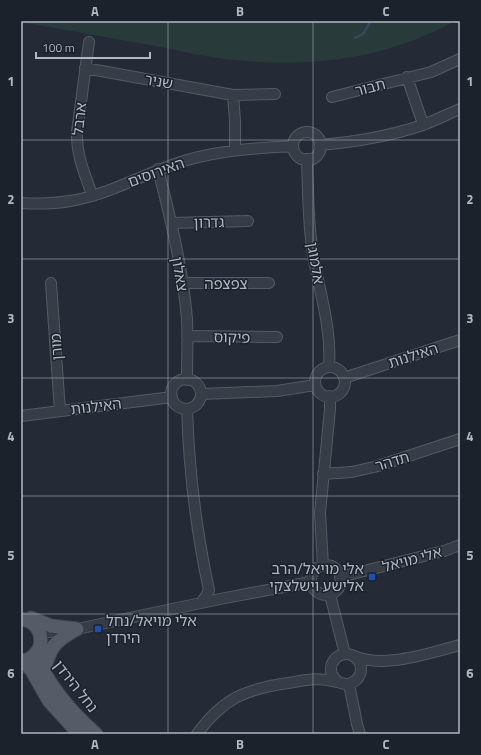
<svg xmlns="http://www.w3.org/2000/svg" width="481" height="755" viewBox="0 0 481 755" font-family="'Titillium Web','Noto Sans Hebrew',sans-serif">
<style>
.green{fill:#293a3b}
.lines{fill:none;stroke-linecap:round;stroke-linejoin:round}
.stream{stroke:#3a485d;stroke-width:2.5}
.minor-casing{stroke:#555b65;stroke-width:12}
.major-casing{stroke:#404650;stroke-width:15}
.minor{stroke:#373d47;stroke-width:10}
.major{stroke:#555c67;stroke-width:13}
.grid{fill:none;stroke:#b2b8c3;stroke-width:1;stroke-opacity:0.55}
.transit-dot{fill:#1a4fb4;stroke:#1c222b;stroke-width:1.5}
.labels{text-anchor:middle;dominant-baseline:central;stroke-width:3;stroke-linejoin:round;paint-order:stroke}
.street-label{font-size:15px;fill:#b2b8c3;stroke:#1c222b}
.poi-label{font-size:15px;fill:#b2b8c3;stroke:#1c222b;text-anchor:end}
.neatline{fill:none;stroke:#b2b8c3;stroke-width:1.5}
.grid-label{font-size:13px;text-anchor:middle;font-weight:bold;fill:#b2b8c3}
</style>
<rect width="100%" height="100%" fill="#242b36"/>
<!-- green -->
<path class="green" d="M21,21H455C387,59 311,68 235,60C209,58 181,51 155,46C110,38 66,30 21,22Z"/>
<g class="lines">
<!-- stream -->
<path class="stream" d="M355,38L363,34L371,21"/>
<!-- minor casing -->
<g class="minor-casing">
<path id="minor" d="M89,42L77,132C76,155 85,174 92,195
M85,68L233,95L275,94
M407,77L423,124
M233,95L235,121V150
M332,97L431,72L460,59
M293 146a14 14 0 1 1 28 0a14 14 0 1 1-28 0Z
M320,145C355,142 390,136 423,125C436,120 448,114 460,109
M307,159C308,189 308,219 312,248C318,288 332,326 329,367
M158,169C170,216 183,270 187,319C188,339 187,359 187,380
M21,203C37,204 53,204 70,201C110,195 148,171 187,160C222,150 257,148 293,146
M171,223L248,221
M51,283L60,411
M182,283H269
M187,336L277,337
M315 382a15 15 0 1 1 30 0a15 15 0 1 1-30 0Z
M344,378L460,340
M171 394a15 15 0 1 1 30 0a15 15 0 1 1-30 0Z
M201,394L277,391L315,385
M187,409C189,470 196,530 209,590L206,596L201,603
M21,416L172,397
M323,474L352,472L378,466L460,439
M311 580a15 15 0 1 1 30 0a15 15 0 1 1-30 0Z
M323,566L320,513L330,409V396
M340,577L444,551L460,545
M330,595L345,654
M40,633L77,629L220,599L310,582
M331 669a15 15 0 1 1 30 0a15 15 0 1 1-30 0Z
M354,656C384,669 430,653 460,645
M349,684L357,724L360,734
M197,734C223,698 246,689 288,683C307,680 318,677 337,682"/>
</g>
<!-- major casing -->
<g class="major-casing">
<path id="major" d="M31,618L51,626L77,629
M21,619C43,621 48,649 29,659
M35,654C48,685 71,712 96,734
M22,660L32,671L49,701L79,734
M43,672C51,647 53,642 77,629"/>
</g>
<!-- minor -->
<use href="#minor" class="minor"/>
<!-- major -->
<use href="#major" class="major"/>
</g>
<!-- grid -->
<path class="grid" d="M168,21V734M313,21V734M21,140H460M21,259H460M21,378H460M21,496H460M21,614H460"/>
<!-- markers -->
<g class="transit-dot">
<rect x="368" y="573" width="8" height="8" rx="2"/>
<rect x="94" y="625" width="8" height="8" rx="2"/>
</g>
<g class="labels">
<!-- street labels -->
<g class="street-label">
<text transform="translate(159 81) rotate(10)">שניר</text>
<text transform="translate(370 87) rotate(-15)">תבור</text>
<text transform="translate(79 119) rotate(-84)">ארבל</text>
<text transform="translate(156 172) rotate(-20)">האירוסים</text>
<text transform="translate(209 222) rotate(-1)">גדרון</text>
<text transform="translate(316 263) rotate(80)">אלמוגן</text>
<text transform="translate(180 274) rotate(80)">צאלון</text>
<text x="226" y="283">צפצפה</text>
<text transform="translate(232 337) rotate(1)">פיקוס</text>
<text transform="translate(56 347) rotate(-94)">מורן</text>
<text transform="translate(413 355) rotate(-18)">האילנות</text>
<text transform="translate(96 406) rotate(-7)">האילנות</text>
<text transform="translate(392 461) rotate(-17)">תדהר</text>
<text transform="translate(412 559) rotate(-15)">אלי מויאל</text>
<text transform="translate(76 686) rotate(52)">נחל הירדן</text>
</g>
<!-- poi labels -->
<g class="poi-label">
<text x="364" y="568">אלי מויאל/הרב<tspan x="364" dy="17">אלישע וישלצקי</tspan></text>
<text x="106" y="620" text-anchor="start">אלי מויאל/נחל<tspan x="106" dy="17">הירדן</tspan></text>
</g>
</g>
<!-- border -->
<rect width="481" height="755" fill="none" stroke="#1c222b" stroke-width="44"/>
<!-- scale -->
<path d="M36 52v6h114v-6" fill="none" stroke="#b2b8c3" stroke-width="2"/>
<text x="42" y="52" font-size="12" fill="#b2b8c3" stroke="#1c222b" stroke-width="3" paint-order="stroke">100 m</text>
<rect x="22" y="22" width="437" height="711" class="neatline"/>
<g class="grid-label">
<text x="95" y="16">A</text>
<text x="240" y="16">B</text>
<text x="386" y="16">C</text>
<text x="11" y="86">1</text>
<text x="470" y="86">1</text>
<text x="11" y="204">2</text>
<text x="470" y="204">2</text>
<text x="11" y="323">3</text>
<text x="470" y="323">3</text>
<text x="11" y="441">4</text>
<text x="470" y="441">4</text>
<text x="11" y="560">5</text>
<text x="470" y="560">5</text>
<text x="11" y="678">6</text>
<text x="470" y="678">6</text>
<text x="95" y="749">A</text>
<text x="240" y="749">B</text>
<text x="386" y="749">C</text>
</g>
</svg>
